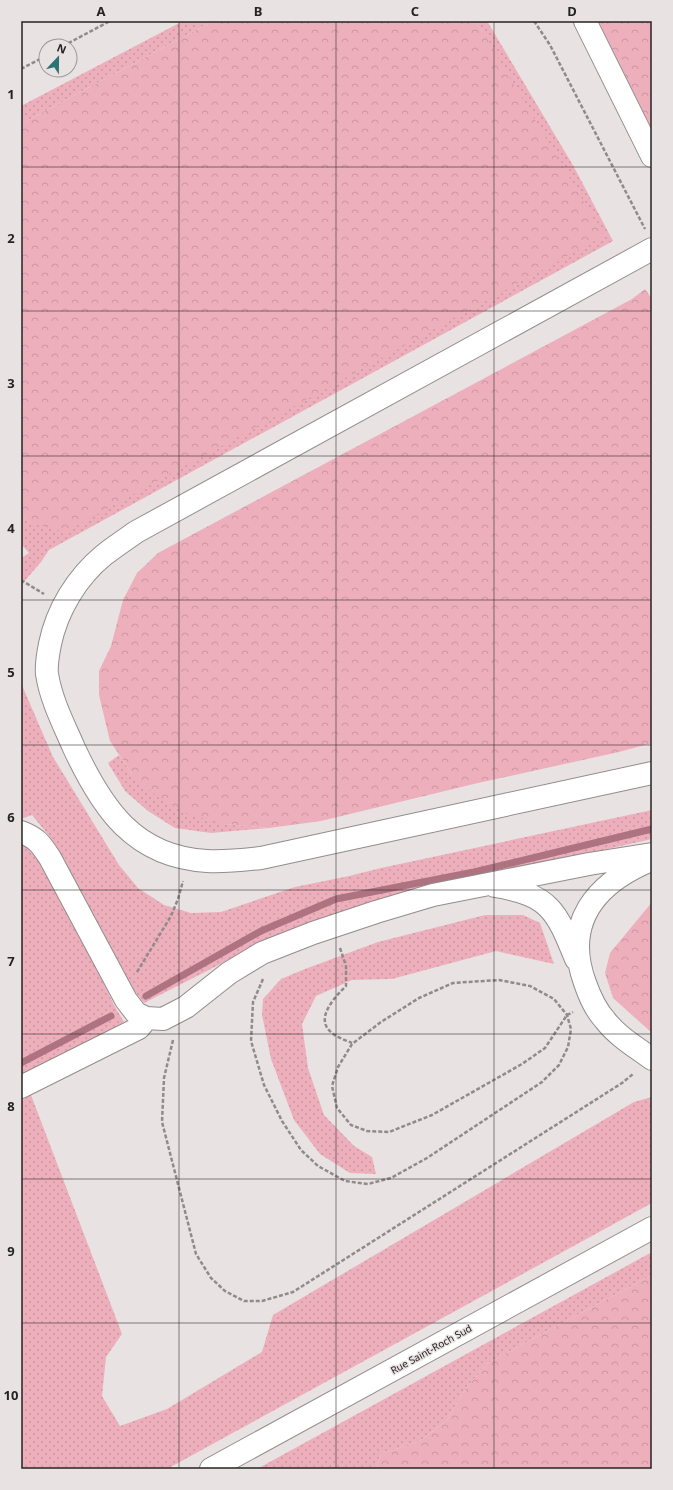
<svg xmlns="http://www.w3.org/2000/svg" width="673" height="1490" viewBox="0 0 673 1490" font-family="'Noto Sans',sans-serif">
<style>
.grass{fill:url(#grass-dots)}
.forest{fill:url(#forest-crowns)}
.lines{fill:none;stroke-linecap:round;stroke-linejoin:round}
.stream{stroke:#ae7381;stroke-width:7}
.minor-casing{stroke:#928c8d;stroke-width:24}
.path{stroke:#908b8b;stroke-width:2.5;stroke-dasharray:4 2;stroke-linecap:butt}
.minor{stroke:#fff;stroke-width:22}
.grid{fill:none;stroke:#252323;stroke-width:1;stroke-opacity:0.55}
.labels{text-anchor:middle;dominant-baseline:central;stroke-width:3;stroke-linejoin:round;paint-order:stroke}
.street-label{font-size:10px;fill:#252323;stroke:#e9e2e3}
.neatline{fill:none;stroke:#252323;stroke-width:1.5}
.grid-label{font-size:13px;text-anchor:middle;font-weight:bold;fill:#252323}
</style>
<defs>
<pattern id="grass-dots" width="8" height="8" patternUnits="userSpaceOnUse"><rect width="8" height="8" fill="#edafbc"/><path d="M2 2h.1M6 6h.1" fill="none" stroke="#cb96a1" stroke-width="1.8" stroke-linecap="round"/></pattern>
<pattern id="forest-crowns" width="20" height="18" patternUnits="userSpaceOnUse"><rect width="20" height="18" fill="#edafbc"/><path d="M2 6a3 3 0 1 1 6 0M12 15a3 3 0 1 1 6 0" fill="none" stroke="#cb96a1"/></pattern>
</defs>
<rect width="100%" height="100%" fill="#e9e2e3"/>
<!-- grass -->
<path class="grass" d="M183,21H213L21,124V106Z
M474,21H487L574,167L613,241L49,550L41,562L21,585V558L29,553L21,544V515L30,522L483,32Z
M21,683L53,757L119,865L138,888L164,905L191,913L221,912L295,887L349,876L381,868L652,810V839L367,903L262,943L144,1003L136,993L82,906L50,837L32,815L21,819Z
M119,755L132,774L225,824L269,828L211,833L175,828L148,811L125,791L108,763Z
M21,843L40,854L52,876L114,1005L124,1022L21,1077Z
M485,915H523L540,923L554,964L496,951L392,979L352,980L316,996L302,1024L308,1068L324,1115L354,1146L372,1157L376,1174L350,1173L320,1154L294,1120L271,1059L262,1015L263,999L281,979L305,969L378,942Z
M31,1095L122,1334L106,1357L102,1396L120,1426L167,1409L262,1352L273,1315L634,1102L652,1097V1203L167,1469H21V1101Z
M652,1252V1275L488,1363L466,1388L447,1420L420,1441L381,1454L376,1469H257Z"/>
<!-- forest -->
<path class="forest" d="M213,21H474L483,32L604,236L65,532L30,522L21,515V124Z
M598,21H652V132Z
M645,289L652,299V743L619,752L478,783L321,821L269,828L225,824L187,814L155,795L132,774L110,741L99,695V671L111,646L123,600L137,573L158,553L632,299Z
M652,902V1033L613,998L605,973L610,953Z
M652,1275V1469H376L381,1454L420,1441L447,1420L466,1388L488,1363Z"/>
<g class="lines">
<!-- stream -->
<path class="stream" d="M146,996L261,931L336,899L474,872L652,829
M21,1063L111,1016"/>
<!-- minor casing -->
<g class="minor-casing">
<path id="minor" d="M585,21L652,156
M652,249L136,532C125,540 114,547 104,555C77,577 57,610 50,644C48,654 46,665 47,674C51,700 64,725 74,748C102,808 134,857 207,861C225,862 243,860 261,858L652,773
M21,832C37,838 41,844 50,858L126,1000L136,1013L146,1018L163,1019L186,1007L229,973L262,953L313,933L376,912L433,895L589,864L652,854
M649,861C595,884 563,923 585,983C590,997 595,1009 605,1020C617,1036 636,1047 652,1059
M495,886C550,895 556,910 576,959
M21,1087L139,1028L143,1023L146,1018
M211,1469L652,1228"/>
</g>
<!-- path -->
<path class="path" d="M534,21L550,45L645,229
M63,46L110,21
M21,69L46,56
M21,580L44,594
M340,948L346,966V986C337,995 317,1015 328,1029C333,1036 345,1040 352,1043
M137,972L171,916L178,899L183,881
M263,979L253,1002L251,1041L264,1085L282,1121L301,1150L318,1166L345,1181L368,1184L391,1178L427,1158L542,1082L559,1065L568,1047L571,1029L567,1015L554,999L530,986L499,980L453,983L419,998L381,1022L352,1044L338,1067L332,1086L337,1108L351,1125L367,1131L389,1132L432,1115L522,1064L545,1048L567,1015L573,1012
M173,1040L164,1078L162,1122L196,1254L211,1278L225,1291L244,1301H262L293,1292L600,1097L622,1083L633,1074"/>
<!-- minor -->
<use href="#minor" class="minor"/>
</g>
<!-- grid -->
<path class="grid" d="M179,21V1469M336,21V1469M494,21V1469M21,167H652M21,311H652M21,456H652M21,600H652M21,745H652M21,890H652M21,1034H652M21,1179H652M21,1323H652"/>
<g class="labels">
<!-- street labels -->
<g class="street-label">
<text transform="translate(431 1349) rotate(-29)">Rue Saint-Roch Sud</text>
</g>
</g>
<!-- border -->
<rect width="673" height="1490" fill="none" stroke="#e9e2e3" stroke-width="44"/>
<!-- north arrow -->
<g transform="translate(58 58) rotate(22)"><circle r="19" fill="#e9e2e3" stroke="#9b9696"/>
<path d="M0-3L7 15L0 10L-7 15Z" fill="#2a7474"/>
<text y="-6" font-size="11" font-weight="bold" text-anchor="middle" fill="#252323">N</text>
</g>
<rect x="22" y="22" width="629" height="1446" class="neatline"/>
<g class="grid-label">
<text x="101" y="16">A</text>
<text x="258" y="16">B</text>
<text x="415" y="16">C</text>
<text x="572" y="16">D</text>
<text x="11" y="99">1</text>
<text x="11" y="243">2</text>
<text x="11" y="388">3</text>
<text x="11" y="533">4</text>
<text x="11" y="677">5</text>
<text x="11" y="822">6</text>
<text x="11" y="966">7</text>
<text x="11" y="1111">8</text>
<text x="11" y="1256">9</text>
<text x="11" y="1400">10</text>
</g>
</svg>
